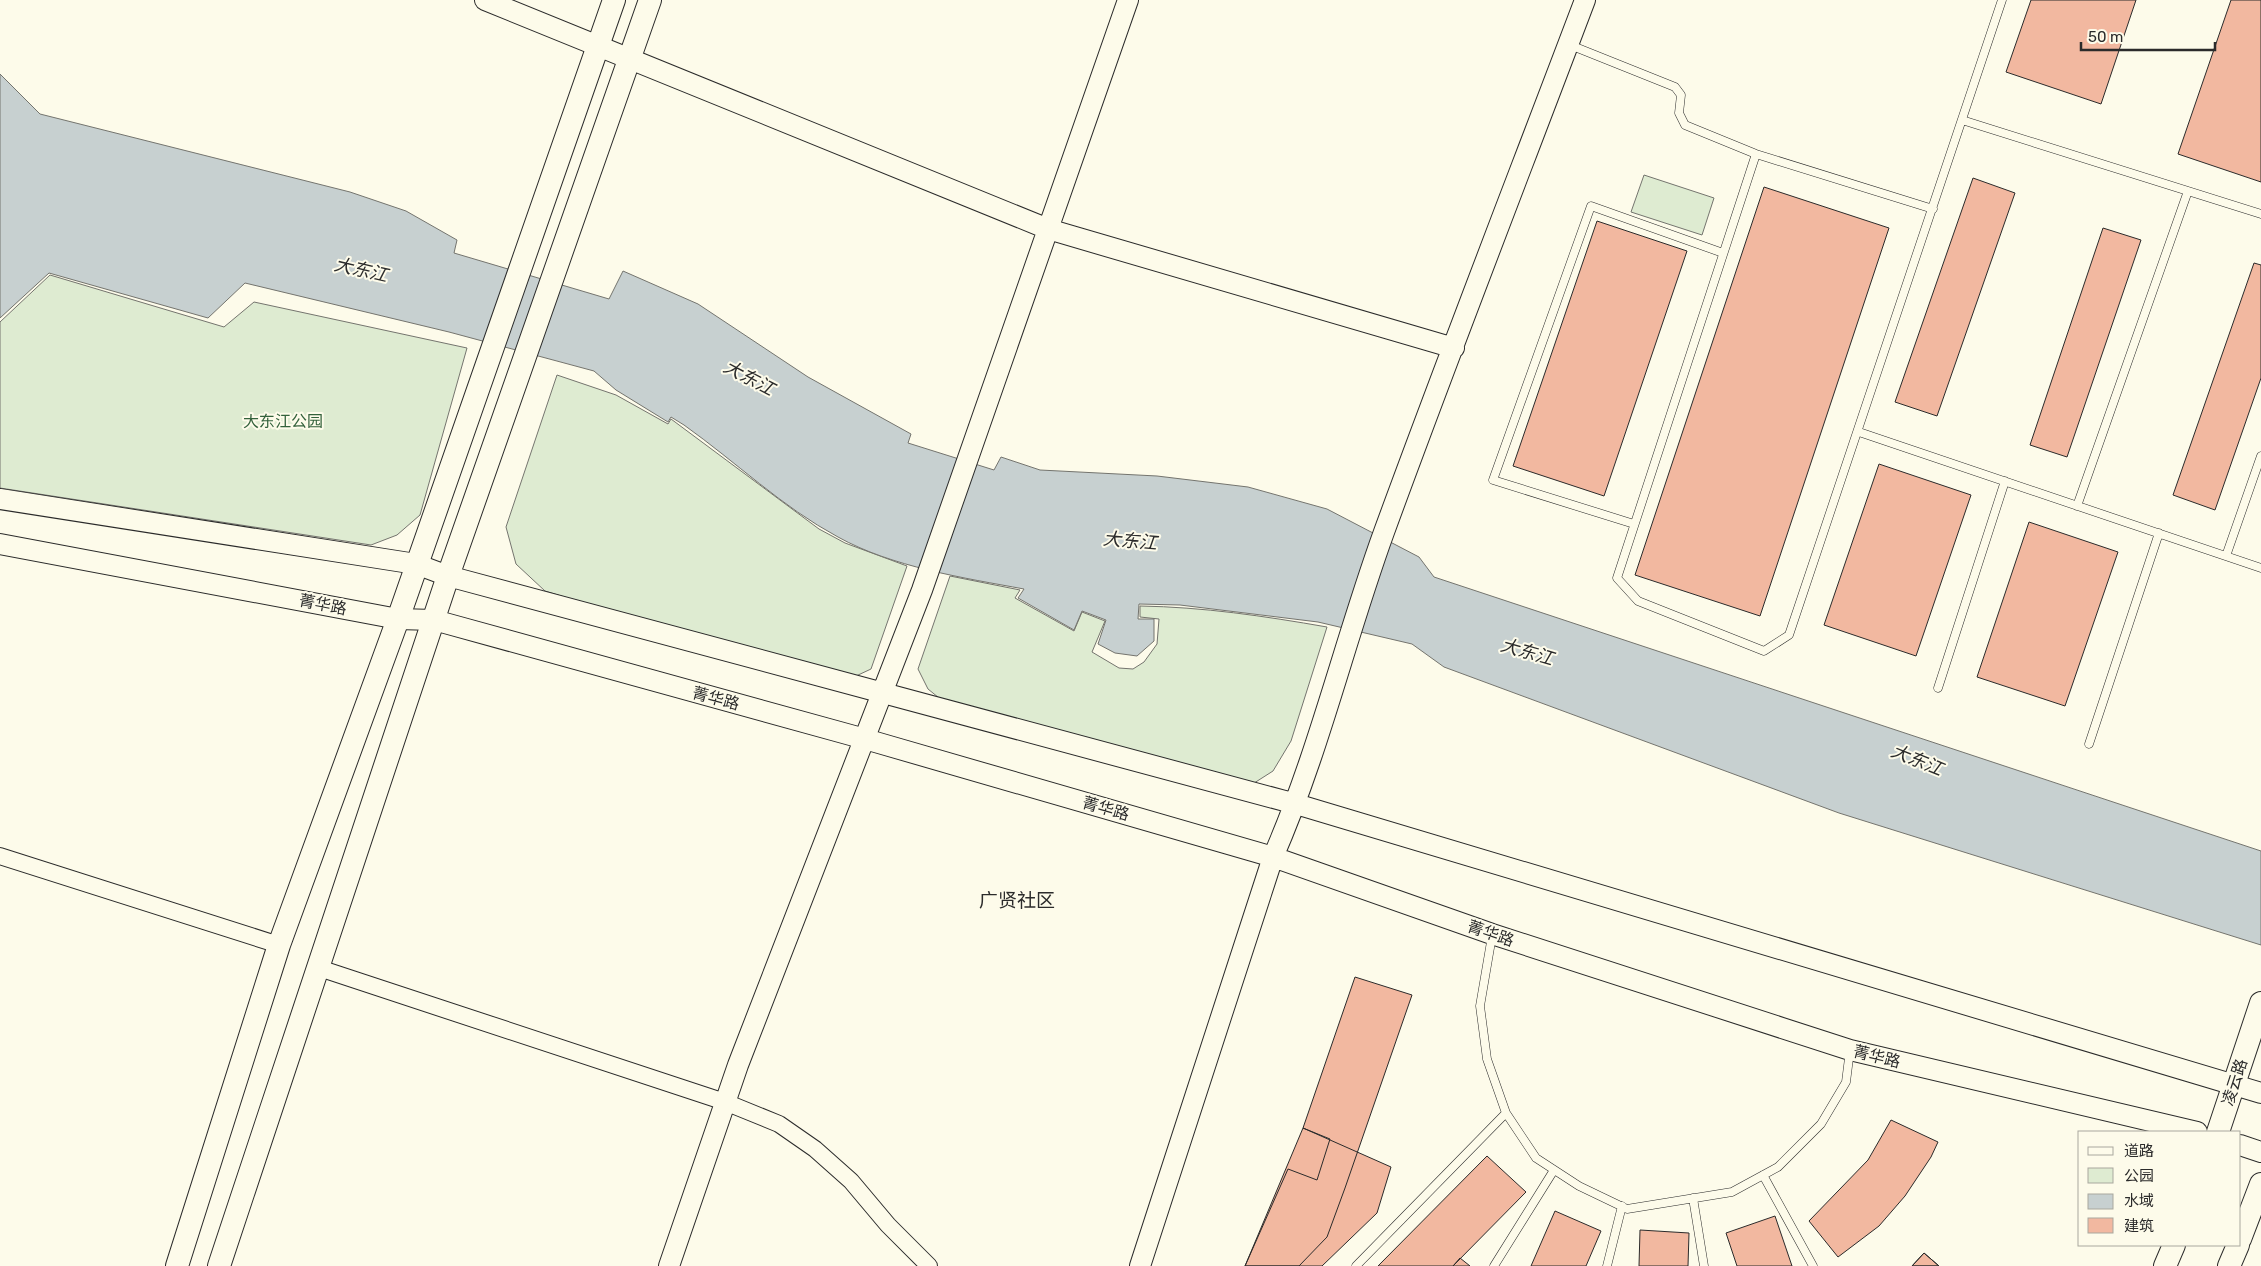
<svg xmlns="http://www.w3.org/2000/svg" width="2261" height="1266" font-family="Rubik,'Noto Sans SC',sans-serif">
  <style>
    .green { fill: #deebd1; stroke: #74746e }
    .water { fill: #c7d0d0; stroke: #74746e }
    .building { fill: #f2b8a0; stroke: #2b2b2b }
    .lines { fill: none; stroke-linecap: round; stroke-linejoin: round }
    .service-casing { stroke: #2b2b2b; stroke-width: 9 }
    .minor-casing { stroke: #2b2b2b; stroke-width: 18 }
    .tertiary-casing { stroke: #2b2b2b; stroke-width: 22 }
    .secondary-casing { stroke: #2b2b2b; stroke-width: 24 }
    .service { stroke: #fdfbea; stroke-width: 8 }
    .minor { stroke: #fdfbea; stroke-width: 16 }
    .tertiary { stroke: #fdfbea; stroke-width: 20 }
    .secondary { stroke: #fdfbea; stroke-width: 22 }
    .labels { text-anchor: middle; stroke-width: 4; stroke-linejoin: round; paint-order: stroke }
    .park-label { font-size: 16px; fill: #34623c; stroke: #fdfbea }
    .street-label { font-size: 16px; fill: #2b2b2b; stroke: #fdfbea }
    .water-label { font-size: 18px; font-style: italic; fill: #2b2b2b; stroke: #fdfbea }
    .quarter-label { font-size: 19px; fill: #2b2b2b; stroke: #fdfbea }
  </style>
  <rect width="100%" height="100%" fill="#fdfbea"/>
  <path class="green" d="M1644 175 1714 198 1702 235 1631 212Z
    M50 275 224 327 254 302 467 348 420 515 397 535 371 545 0 488V322Z
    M557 375 616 395 668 424 671 419 819 529 845 543 907 566 871 669 856 676 606 610 545 591 516 564 506 527Z
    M950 576 1020 590 1015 598 1074 631 1082 612 1105 621 1092 652 1119 668 1133 669 1144 662 1157 644 1159 619 1140 617V606C1203 607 1264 616 1327 627L1291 741 1273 771 1251 785 944 702 928 689 918 669Z"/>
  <path class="water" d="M0 74 40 114 350 192 406 211 457 240 454 253 609 299 623 271 698 304 808 377 911 434 908 443 994 470 1001 457 1040 470 1157 476 1248 487 1327 509 1419 557 1434 577 2261 851V945L1839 813 1444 667 1412 644 1318 622 1180 605 1139 604 1138 619H1154V641L1137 656 1115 653 1098 644 1106 620 1082 611 1074 630 1018 598 1024 589C964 578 892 567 838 537 782 507 736 462 684 425L671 417 668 422 616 390 594 371 449 332 245 283 208 318 49 273 0 318Z"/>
  <path class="building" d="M2031 0H2136L2101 104 2006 72Z
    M2231 0H2261V182L2178 154Z
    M1973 178 2015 193 1937 416 1895 402Z
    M1764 187 1889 228 1760 616 1635 575Z
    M1597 221 1687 251 1604 496 1513 466Z
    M2103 228 2141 240 2067 457 2030 445Z
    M2254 263 2261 265V378L2215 510 2173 495Z
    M1879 464 1971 495 1916 656 1824 625Z
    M2029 522 2118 552 2065 706 1977 677Z
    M1355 977 1412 995 1345 1188 1327 1237 1299 1266H1245L1288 1169 1317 1180 1330 1139 1303 1128Z
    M1891 1120 1938 1142 1931 1157 1905 1196 1879 1226 1838 1257 1809 1221 1868 1160Z
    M1303 1128 1391 1167 1377 1213 1322 1266H1245Z
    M1487 1156 1526 1192 1453 1266H1378Z
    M1555 1211 1601 1231 1586 1266H1531Z
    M1775 1216 1792 1266H1737L1726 1233Z
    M1640 1230 1689 1233 1688 1266H1639Z
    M1924 1253 1939 1266H1912Z
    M1924 1253 1939 1266H1912Z
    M1460 1258 1470 1266H1453Z"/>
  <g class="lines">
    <g class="service-casing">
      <path id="service" d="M1570 45 1675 87 1681 95 1679 113 1685 125 1756 154 1933 209
        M1962 120 2261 214
        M1756 154 1617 578 1638 601 1764 651 1789 635 2002 0
        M1859 432 2261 568
        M2077 506 2188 191
        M1634 524 1493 480 1591 206 1723 253
        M2226 556 2261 456
        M1938 688 2005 481
        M2089 744 2159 533
        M1492 936 1480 1006 1487 1059 1506 1113 1536 1158 1579 1186 1627 1209 1732 1192 1778 1167 1821 1124 1846 1082 1850 1050
        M1763 1175 1813 1266
        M1693 1198 1704 1266
        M1356 1266 1506 1113
        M1494 1266 1554 1170
        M1607 1266 1622 1206"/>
    </g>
    <g class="minor-casing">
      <path id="minor" d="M0 856 279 945
        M319 968 725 1102 779 1124 815 1149 851 1181 888 1225 929 1266"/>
    </g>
    <g class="tertiary-casing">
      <path id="tertiary" d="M485 0 1048 229 1454 348
        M0 499 416 564 448 576 1296 804 2261 1093
        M0 544 398 619 434 620 865 739 1273 857 1492 934 1850 1050 2197 1132
        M2240 1145 2261 1152
        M669 1266 738 1065 922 590 1128 0
        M1140 1266 1273 857C1319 752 1345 639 1384 532 1449 354 1518 177 1585 0"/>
    </g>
    <g class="secondary-casing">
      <path id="secondary" d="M2218 1132 2261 1003
        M2240 1239 2261 1184
        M177 1266 279 945 398 619 614 0
        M219 1266 448 576 650 0
        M2165 1266 2174 1245
        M2229 1266 2238 1245"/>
    </g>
    <use href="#service" class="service"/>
    <use href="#minor" class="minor"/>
    <use href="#tertiary" class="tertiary"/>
    <use href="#secondary" class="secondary"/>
  </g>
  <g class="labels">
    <g class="park-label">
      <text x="283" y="427">大东江公园</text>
    </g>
    <g class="street-label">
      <text transform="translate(323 604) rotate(11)" y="6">菁华路</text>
      <text transform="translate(716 698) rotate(15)" y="6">菁华路</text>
      <text transform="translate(1106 808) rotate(16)" y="6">菁华路</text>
      <text transform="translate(1491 933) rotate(19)" y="6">菁华路</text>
      <text transform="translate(1877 1056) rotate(14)" y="6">菁华路</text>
      <text transform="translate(2234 1082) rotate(-72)" y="6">凌云路</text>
    </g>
    <g class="water-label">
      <text transform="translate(361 270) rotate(13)" y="6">大东江</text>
      <text transform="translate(749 378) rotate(28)" y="6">大东江</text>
      <text transform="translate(1130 541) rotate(5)" y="6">大东江</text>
      <text transform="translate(1527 652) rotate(16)" y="6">大东江</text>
      <text transform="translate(1917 760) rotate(22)" y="6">大东江</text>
    </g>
    <g class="quarter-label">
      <text x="1017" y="907">广贤社区</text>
    </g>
  </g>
  <rect x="2078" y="1131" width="162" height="115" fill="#fdfbea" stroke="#a9a89e"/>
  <rect x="2088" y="1147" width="25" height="8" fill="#fdfbea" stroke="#a9a89e"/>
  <text x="2124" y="1156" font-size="15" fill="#2b2b2b">道路</text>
  <rect x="2088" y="1168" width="25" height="15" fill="#deebd1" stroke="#a9a89e"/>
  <text x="2124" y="1181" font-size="15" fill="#2b2b2b">公园</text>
  <rect x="2088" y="1194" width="25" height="15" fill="#c7d0d0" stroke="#a9a89e"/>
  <text x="2124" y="1206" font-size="15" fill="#2b2b2b">水域</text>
  <rect x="2088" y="1218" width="25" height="15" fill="#f2b8a0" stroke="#a9a89e"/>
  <text x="2124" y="1231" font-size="15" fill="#2b2b2b">建筑</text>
  <path d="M2081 42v8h134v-8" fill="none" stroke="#2b2b2b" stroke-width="2.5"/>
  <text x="2088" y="42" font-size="15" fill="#2b2b2b" stroke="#fdfbea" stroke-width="4" paint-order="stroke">50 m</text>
</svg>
